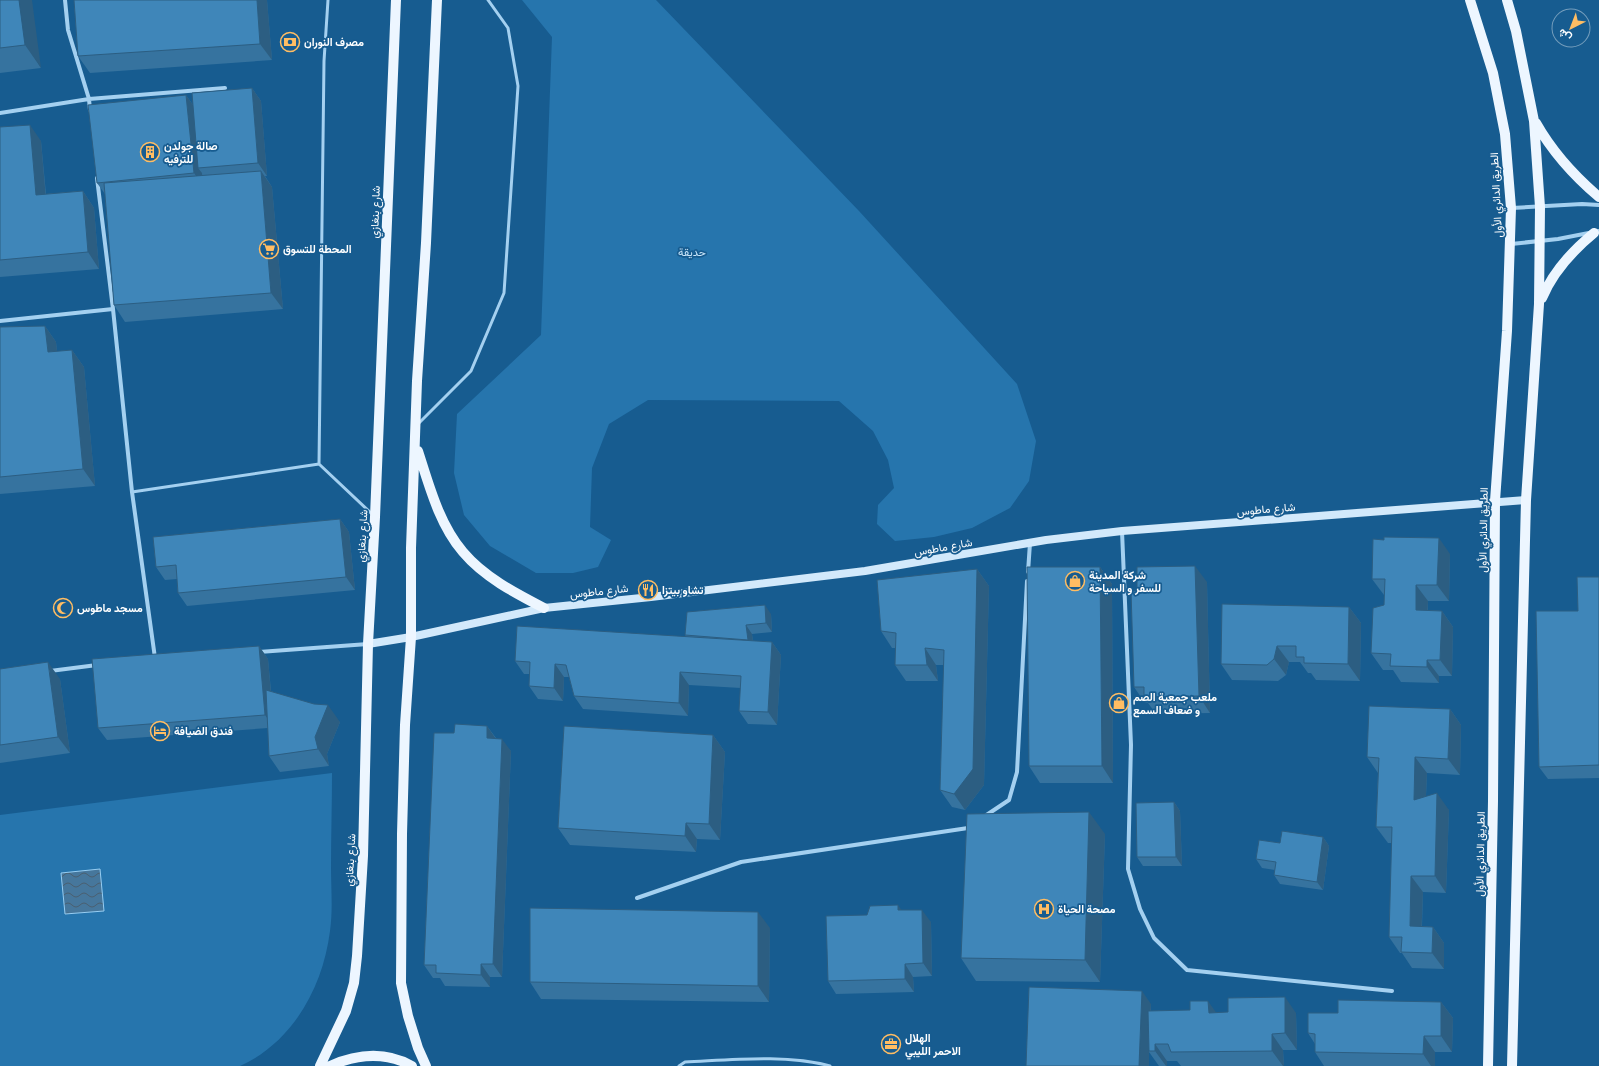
<svg xmlns="http://www.w3.org/2000/svg" width="1599" height="1066" font-family="'DM Sans',Vazirmatn,sans-serif">
  <style>
    .green { fill: #2675ad }
    .water { fill: url(#water-waves); stroke: #96cdf2 }
    .lines { fill: none; stroke-linecap: round; stroke-linejoin: round }
    .lane { stroke: #a4d0f0; stroke-width: 3 }
    .street { stroke: #a4d0f0; stroke-width: 4 }
    .secondary { stroke: #d2e9fb; stroke-width: 8 }
    .primary { stroke: #edf6ff; stroke-width: 10 }
    .wall { fill: #36739f }
    .shaded-wall { fill: #2c5e82 }
    .building { fill: #3f86b9; stroke: #2c5e82 }
    .labels { text-anchor: middle; stroke-width: 3.5; stroke-linejoin: round; paint-order: stroke }
    .poi-label { font-size: 11px; font-weight: bold; fill: #fff; stroke: #175c90; text-anchor: start }
    .street-label { font-size: 11px; fill: #fff; stroke: #175c90 }
    .park-label { font-size: 11px; fill: #cbe7fb; stroke: #175c90 }
  </style>
  <defs>
    <pattern id="water-waves" width="16" height="10" patternUnits="userSpaceOnUse"><rect width="16" height="10" fill="#46779c"/><path d="M0 5q4-4 8 0t8 0" fill="none" stroke="#495f70"/></pattern>
  </defs>
  <rect width="100%" height="100%" fill="#175c90"/>
  <path class="green" d="M522 0H656L859 211 1017 384 1036 441 1029 481 1010 508 972 528 934 537 895 541 877 524 878 505 894 488 888 460 873 431 839 401 648 400 609 424 592 468 590 527 611 540 598 567 573 573H536L490 546 464 515 454 473 457 414 541 335 552 37Z
    M332 773C332 804 331 836 331 867 331 888 333 910 330 931 323 987 293 1042 240 1066H0V815Z"/>
  <path class="water" d="M100 869 104 911 65 914 61 873Z"/>
  <g class="lines">
    <path class="lane" d="M328 0 324 61 319 464 373 515
      M418 424 471 371 504 293 518 86 508 28 488 0
      M132 492 319 464
      M679 1066 685 1062C730 1060 787 1054 830 1066"/>
    <path class="street" d="M65 0 68 30 89 99 90 110
      M0 113 89 99 225 88
      M97 178 113 309 132 492 155 658
      M1512 208 1582 204 1599 205
      M1511 244 1558 239 1599 231
      M0 321 113 309
      M1122 531 1131 745 1128 869 1140 909 1154 938 1187 970 1392 991
      M1028 572 1030 543
      M259 652 368 644
      M50 671 97 665
      M985 816 1009 800 1017 772 1027 581
      M637 898 741 862 968 828 971 826"/>
    <path class="secondary" d="M368 644 411 637 544 608 651 597 865 571 1046 540 1122 531 1526 500"/>
    <path class="primary" d="M1470 0 1493 73 1505 134 1511 208 1507 331 1495 501 1493 801 1488 1066
      M1507 0 1516 31 1534 121 1540 207 1539 304 1526 500 1512 1066
      M1536 123C1553 153 1573 175 1599 197
      M1542 298C1553 272 1572 251 1594 233
      M418 451C429 485 439 524 463 552 484 577 515 593 544 608
      M320 1066 346 1011 354 983 357 956 363 856 368 644 375 517 396 0
      M330 1066C357 1054 385 1051 412 1066
      M426 1066 418 1048 408 1016 401 983 402 834 405 725 411 637V548L417 381 426 243 437 0"/>
  </g>
  <path class="wall" d="M0 0 41 68 0 73Z
    M74 0H267L272 60 90 73 78 56Z
    M252 88 261 101 267 176H265L272 187 283 309 125 322 114 305 105 194 97 183 186 95 193 105Z
    M0 127 41 141 46 194 83 191 94 208 99 269 0 277Z
    M45 326 56 342 57 352 72 350 84 367 95 486 0 494V327Z
    M340 519 349 532 355 590 187 606 178 593 177 579 165 580 156 567Z
    M1450 554 1449 601H1428V610L1442 611 1453 627 1452 676H1439V683L1401 682 1393 670H1383L1371 653 1384 605V595L1372 579Z
    M1100 567 1112 584 1113 783H1040L1029 766Z
    M977 569 989 586 984 785 965 810 952 807 940 790 944 665H936L938 681H906L895 665V648H892L881 631Z
    M1599 577V778L1548 779 1539 767 1578 611Z
    M1207 582 1210 713 1156 714 1148 703H1145L1134 687 1137 591Z
    M1349 607 1361 623 1360 681 1316 680 1311 673H1308L1300 662H1289L1286 675 1278 681 1232 680 1221 664Z
    M771 614 772 632 752 634 753 641 772 642 781 655 777 725 748 724 739 711 741 688 689 685 688 716 583 709 574 696 569 677H564L563 701 538 699 529 686 530 674H524L515 661 686 637 685 635Z
    M259 646 268 659 271 691 340 722 327 754 329 766 280 772 269 756 268 728 107 740 98 728Z
    M0 669 60 679 70 753 0 763Z
    M1450 709 1461 725 1460 775 1427 773 1426 796 1449 810 1446 893 1423 892 1422 926 1433 927 1444 943V969L1412 968 1402 953H1400L1389 937 1392 843H1388L1376 827 1378 773 1367 757Z
    M487 726 496 738 511 751 502 977H490V987L445 986 440 978H433L424 965Z
    M713 735 725 752 720 840 697 839 696 852 570 845 558 828Z
    M1174 802 1180 811 1182 866H1143L1137 857Z
    M1105 834 1100 982 976 981 961 958Z
    M1323 837 1329 846 1323 890 1280 884 1274 875 1275 870 1262 868 1256 859 1280 843Z
    M901 910 931 922 932 976 913 977 914 992 836 994 828 981 867 915Z
    M770 928 769 1002 541 999 530 982Z
    M1441 1002 1453 1018 1452 1052H1435V1066H1324L1315 1052V1044L1308 1033 1338 1013Z
    M1151 1004V1011L1216 1013H1296L1297 1050H1283L1284 1066H1181L1177 1061H1167V1066H1159L1149 1052 1026 1066Z"/>
  <path class="shaded-wall" d="M19 0H32L41 68 25 45Z
    M257 0H267L272 60 260 44Z
    M252 88 261 101 267 176 258 163Z
    M186 95 195 108 198 168 202 173 203 186 194 173Z
    M30 125 41 141 47 211 36 195Z
    M261 171 272 187 283 309 271 293Z
    M83 191 94 208 99 269 88 252Z
    M45 326 56 342 59 369 48 352Z
    M72 350 84 367 95 486 83 469Z
    M340 519 349 532 355 590 346 577Z
    M1439 538 1450 554 1449 601 1437 585Z
    M1195 566 1207 582 1210 713 1199 696Z
    M1100 567 1112 584 1113 783 1102 766Z
    M977 569 989 586 984 785 965 810 954 794Z
    M1416 585 1428 601 1427 626 1416 610Z
    M765 605 771 614 772 632 766 623Z
    M1349 607 1361 623 1360 681 1348 664Z
    M1442 611 1453 627 1452 676 1440 660Z
    M746 625 752 634 754 649 748 640Z
    M772 642 781 655 777 725 768 712Z
    M259 646 268 659 274 728 265 715Z
    M1277 646 1289 662 1286 675 1274 659Z
    M925 648 936 665 938 681 927 665Z
    M1427 660 1439 676V683L1427 667Z
    M48 662 60 679 70 753 58 737Z
    M555 664 564 677 563 701 554 688Z
    M680 672 689 685 688 716 679 703Z
    M328 705 340 722 327 754 329 766 318 749 315 737Z
    M1450 709 1461 725 1460 775 1448 759Z
    M487 726 496 739 487 738Z
    M713 735 725 752 720 840 709 824Z
    M502 739 511 751 502 977 493 964Z
    M1415 757 1427 773 1425 816 1414 800Z
    M1437 793 1449 810 1446 893 1435 876Z
    M1174 802 1180 811 1182 866 1176 857Z
    M1089 812 1105 834 1100 982 1085 960Z
    M686 823 697 839 696 852 685 836Z
    M1323 837 1329 846 1323 890 1317 882Z
    M1411 876 1423 892 1421 942 1410 926Z
    M898 905 907 918 898 910Z
    M922 910 931 922 932 976 923 963Z
    M758 912 770 928 769 1002 758 986Z
    M1433 927 1444 943V969L1432 953Z
    M481 964 490 977V987L481 975Z
    M905 964 913 977 914 992 905 979Z
    M1142 991 1151 1004 1149 1051V1066H1139Z
    M1285 997 1296 1013 1297 1050 1285 1033Z
    M1208 1001 1220 1018 1209 1013Z
    M1441 1002 1453 1018 1452 1052 1441 1036Z
    M1272 1034 1283 1050 1284 1066H1283L1272 1051Z
    M1424 1036 1435 1052V1066H1431L1423 1054Z
    M1155 1044 1167 1061V1066H1166L1155 1051Z"/>
  <path class="building" d="M0 0H19L25 45 0 48Z
    M74 0H257L260 44 78 56Z
    M252 88 258 163 198 168 192 93Z
    M186 95 194 173 97 183 88 105Z
    M30 125 36 195 83 191 88 252 0 260V127Z
    M261 171 271 293 114 305 104 183Z
    M45 326 48 352 72 350 83 469 0 477V327Z
    M340 519 346 577 178 593 176 565 156 567 153 537Z
    M1384 537 1439 538 1437 585H1416V610L1442 611 1440 660H1427V667L1390 666 1391 654 1371 653 1373 608 1384 605 1385 579H1372L1373 539 1384 540Z
    M1195 566 1199 696 1144 697V687H1134L1131 591H1137V567Z
    M1027 567H1100L1102 766H1029Z
    M977 569 973 769 954 794 940 790 944 650 925 648 927 665H895L896 633 881 631 877 580Z
    M1577 577H1599V765L1539 767 1536 611H1578Z
    M1222 604 1349 607 1348 664 1304 663V657H1296V646H1277L1274 659 1267 665 1221 664Z
    M765 605 766 623 746 625 748 640 685 635 687 612Z
    M517 626 772 642 768 712 739 711 741 676 680 672 679 703 574 696 566 665 555 664 554 688 529 686 530 662 515 661Z
    M259 646 265 715 98 728 92 659Z
    M48 662 58 737 0 745V669Z
    M266 690 314 704 328 705 315 737 318 749 269 756Z
    M1369 706 1450 709 1448 759 1415 757 1414 800 1437 793 1435 876H1411L1410 926 1433 927 1432 953 1401 952 1402 937H1389L1392 827H1376L1379 758 1367 757Z
    M455 724 487 726V738L502 739 493 964H481V975L436 973V965H424L434 733H454Z
    M564 726 713 735 709 824 686 823 685 836 558 828Z
    M1174 802 1176 857H1137L1136 803Z
    M1089 812 1085 960 961 958 967 814Z
    M1282 831 1323 837 1317 882 1274 875 1276 862 1256 859 1259 840 1280 843Z
    M898 905V910H922L923 963 905 964V979L828 981 826 916 867 915 870 906Z
    M530 908 758 912V986L530 982Z
    M1029 987 1142 991 1139 1066H1026Z
    M1285 997V1033L1272 1034V1051L1171 1052 1168 1044H1155V1051H1149L1148 1011 1190 1010V1001H1208L1209 1013 1228 1012V998Z
    M1338 1000 1441 1002V1036H1424L1423 1054 1315 1052V1034L1308 1033V1013H1338Z"/>
  <defs>
    <g id="bank-ring" transform="scale(1)"><circle r="9.5" fill="#175c90" stroke="#ffbd63" stroke-width="1.5"/><path d="M-6-4H6V4H-6ZM0-2.3a2.3 2.3 0 1 0 0 4.6a2.3 2.3 0 1 0 0-4.6Z" fill="#ffbd63"/></g>
    <g id="building-ring" transform="scale(1)"><circle r="9.5" fill="#175c90" stroke="#ffbd63" stroke-width="1.5"/><path d="M-4-6H4V6H1V3H-1V6H-4ZM-2.5-4.3h1.7v1.8h-1.7ZM.8-4.3h1.7v1.8H.8ZM-2.5-1h1.7V.8h-1.7ZM.8-1h1.7V.8H.8Z" fill="#ffbd63"/></g>
    <g id="supermarket-ring" transform="scale(1)"><circle r="9.5" fill="#175c90" stroke="#ffbd63" stroke-width="1.5"/><path d="M-6-5.5h2.5l.6 2H6L4.5 2H-2.5L-4.4-4H-6ZM-1.5 3.2a1.3 1.3 0 1 0 .1 0ZM3 3.2a1.3 1.3 0 1 0 .1 0Z" fill="#ffbd63"/></g>
    <g id="shop-ring" transform="scale(1)"><circle r="9.5" fill="#175c90" stroke="#ffbd63" stroke-width="1.5"/><path d="M-5-2.5h2.3a2.7 3.5 0 0 1 5.4 0H5L5.5 6h-11ZM-1.5-2.5h3a1.5 2.3 0 0 0-3 0Z" fill="#ffbd63"/></g>
    <g id="restaurant-ring" transform="scale(1)"><circle r="9.5" fill="#175c90" stroke="#ffbd63" stroke-width="1.5"/><path d="M-5-6h1v4h1v-4h1v4h1v-4h1v5L-1.5 .5V6h-2V.5L-5-1ZM5-6V6H3V1.5H1.5Q1.5-4 5-6Z" fill="#ffbd63"/></g>
    <g id="mosque-ring" transform="scale(1)"><circle r="9.5" fill="#175c90" stroke="#ffbd63" stroke-width="1.5"/><path d="M3.5-4.9A6 6 0 1 0 3.5 4.9A5 5 0 1 1 3.5-4.9Z" fill="#ffbd63"/></g>
    <g id="hotel-ring" transform="scale(1)"><circle r="9.5" fill="#175c90" stroke="#ffbd63" stroke-width="1.5"/><path d="M-6-4.5h1.5V1H6V5H4.5V3h-9V5H-6ZM-4 0a1.8 1.8 0 1 1 3.6 0ZM.5 0V-2.5h3Q6-2.5 6 0Z" fill="#ffbd63"/></g>
    <g id="hospital-ring" transform="scale(1)"><circle r="9.5" fill="#175c90" stroke="#ffbd63" stroke-width="1.5"/><path d="M-5-5h3v3.5h4V-5h3V5h-3V1.5h-4V5h-3Z" fill="#ffbd63"/></g>
    <g id="office-ring" transform="scale(1)"><circle r="9.5" fill="#175c90" stroke="#ffbd63" stroke-width="1.5"/><path d="M-6-3h4V-5.5h4V-3h4V5H-6ZM-1-4.5V-3h2v-1.5ZM-6 0V1H6V0Z" fill="#ffbd63"/></g>
  </defs>
  <g fill-rule="evenodd">
    <use href="#bank-ring" x="290" y="42"/>
    <use href="#building-ring" x="150" y="152"/>
    <use href="#supermarket-ring" x="269" y="249"/>
    <use href="#shop-ring" x="1075" y="581"/>
    <use href="#restaurant-ring" x="648" y="590"/>
    <use href="#mosque-ring" x="63" y="608"/>
    <use href="#shop-ring" x="1119" y="703"/>
    <use href="#hotel-ring" x="160" y="731"/>
    <use href="#hospital-ring" x="1044" y="909"/>
    <use href="#office-ring" x="891" y="1044"/>
  </g>
  <g class="labels">
    <g class="poi-label">
      <text x="304" y="46">مصرف النوران</text>
      <text x="164" y="150">صالة جولدن<tspan x="164" dy="13">للترفيه</tspan></text>
      <text x="283" y="253">المحطة للتسوق</text>
      <text x="1089" y="579">شركة المدينة<tspan x="1089" dy="13">للسفر و السياحة</tspan></text>
      <text x="662" y="594">تشاو بيتزا</text>
      <text x="77" y="612">مسجد ماطوس</text>
      <text x="1133" y="701">ملعب جمعية الصم<tspan x="1133" dy="13">و ضعاف السمع</tspan></text>
      <text x="174" y="735">فندق الضيافة</text>
      <text x="1058" y="913">مصحة الحياة</text>
      <text x="905" y="1042">الهلال<tspan x="905" dy="13">الاحمر الليبي</tspan></text>
    </g>
    <g class="street-label">
      <text transform="translate(1496 195) rotate(-93)" y="4">الطريق الدائري الأول</text>
      <text transform="translate(375 212) rotate(-88)" y="4">شارع بنغازي</text>
      <text transform="translate(1266 509) rotate(-5)" y="4">شارع ماطوس</text>
      <text transform="translate(1483 530) rotate(-89)" y="4">الطريق الدائري الأول</text>
      <text transform="translate(362 536) rotate(-87)" y="4">شارع بنغازي</text>
      <text transform="translate(943 547) rotate(-10)" y="4">شارع ماطوس</text>
      <text transform="translate(599 591) rotate(-6)" y="4">شارع ماطوس</text>
      <text transform="translate(1480 854) rotate(-89)" y="4">الطريق الدائري الأول</text>
      <text transform="translate(350 860) rotate(-87)" y="4">شارع بنغازي</text>
    </g>
    <g class="park-label">
      <text x="692" y="256">حديقة</text>
    </g>
  </g>
  <g transform="translate(1571 28) rotate(222)"><circle r="19" fill="#175c90" stroke="#749dbc"/>
  <path d="M0-3L7 15L0 10L-7 15Z" fill="#ffbd63"/>
  <text y="-6" font-size="11" font-weight="bold" text-anchor="middle" fill="#ffffff">ش</text>
  </g>
</svg>
